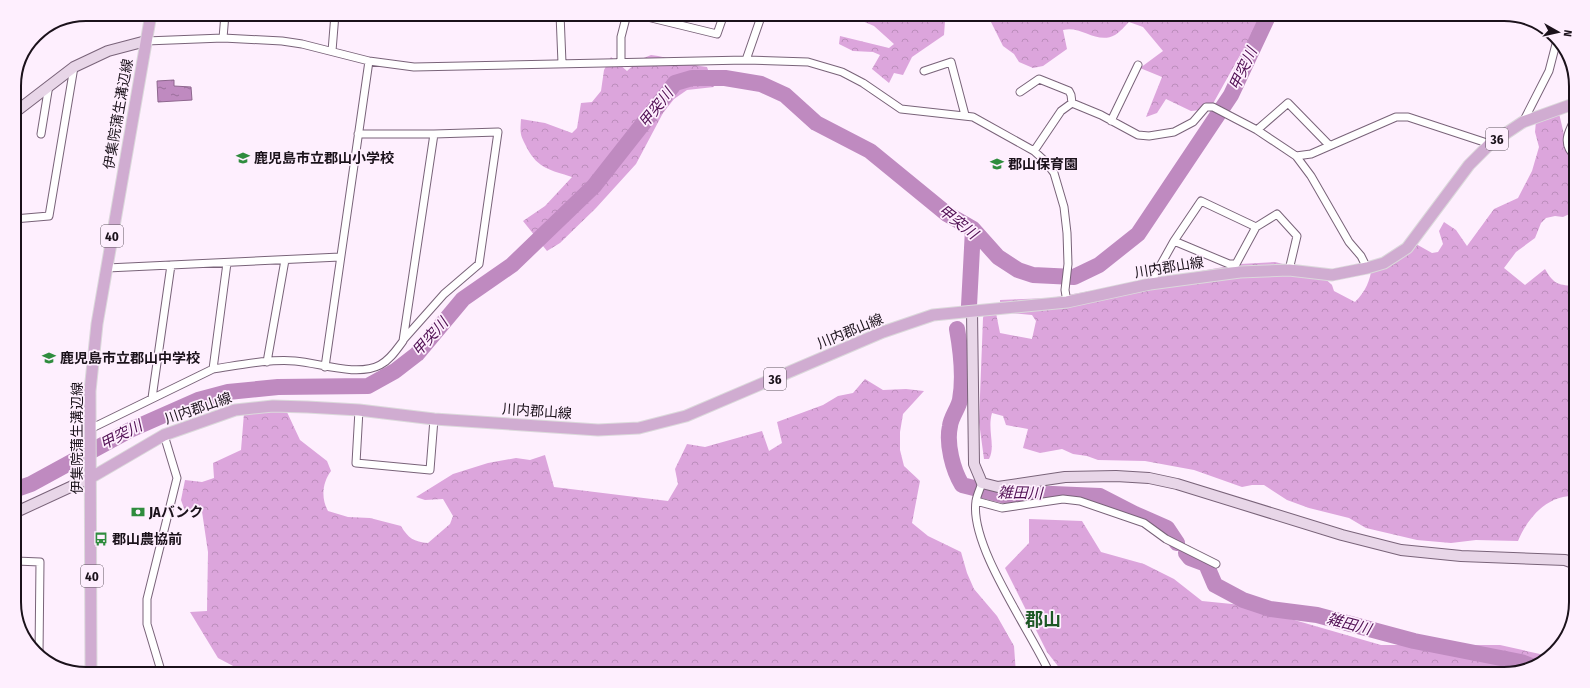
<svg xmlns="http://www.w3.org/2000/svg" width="1590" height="688" font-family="'Fira Sans Condensed','Noto Sans JP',sans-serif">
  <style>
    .forest { fill: url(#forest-crowns) }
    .water { fill: url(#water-ripples); stroke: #8e668e }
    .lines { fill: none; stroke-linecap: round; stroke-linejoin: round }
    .river { stroke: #bf8ac0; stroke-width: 16 }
    .street-casing { stroke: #796379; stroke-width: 9 }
    .secondary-casing { stroke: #796379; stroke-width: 12 }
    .primary-casing { stroke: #dbd9db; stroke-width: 13 }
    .street { stroke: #fff; stroke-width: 7 }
    .secondary { stroke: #e8d6e8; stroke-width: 10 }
    .primary { stroke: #d0acd1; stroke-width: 11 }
    .labels { text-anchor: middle; stroke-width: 3.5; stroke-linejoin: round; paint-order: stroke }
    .shield { fill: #feeffe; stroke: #5f545f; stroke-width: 1 }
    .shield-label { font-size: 13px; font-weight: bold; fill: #1b121b }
    .street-label { font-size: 14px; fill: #1b121b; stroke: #feeffe }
    .poi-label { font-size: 14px; font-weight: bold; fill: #1b121b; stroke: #feeffe; text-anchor: start }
    .water-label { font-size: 15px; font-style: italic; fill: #511054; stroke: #feeffe }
    .district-label { font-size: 18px; font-weight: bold; fill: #1d5725; stroke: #feeffe }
    .rim { fill: none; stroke: #1b121b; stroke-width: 2 }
  </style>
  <defs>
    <pattern id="forest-crowns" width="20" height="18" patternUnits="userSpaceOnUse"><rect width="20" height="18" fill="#dca5dc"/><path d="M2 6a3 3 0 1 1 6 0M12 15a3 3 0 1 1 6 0" fill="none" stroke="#bc8dbc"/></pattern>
    <pattern id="water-ripples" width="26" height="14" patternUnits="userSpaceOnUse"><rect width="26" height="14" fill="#bf8ac0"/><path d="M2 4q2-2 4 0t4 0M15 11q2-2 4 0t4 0" fill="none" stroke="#9a6f9b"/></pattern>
  </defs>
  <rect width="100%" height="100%" fill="#feeffe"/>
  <path class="forest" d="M846 14H949L945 21 944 35 912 57 903 75 894 73 889 83 872 69 880 55 873 52 853 51 839 44 840 36 889 48 894 44 874 26Z
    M987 14H1261L1253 32 1210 109 1191 111 1166 99 1157 113 1146 117 1162 77 1140 68 1163 51 1143 27 1129 22C1125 26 1120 32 1115 35 1097 45 1081 25 1063 30L1067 49 1043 66 1033 68 1019 62 1014 54 1003 46Z
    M651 55C670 57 688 65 707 67L714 87 687 90 674 99 663 113 636 164 596 208 560 243 547 251 523 221 545 206 572 177C551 170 538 169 527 148 520 134 520 135 521 119L545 123 572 133 577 128 581 103 592 102 601 91 604 70 611 57 627 71 639 60Z
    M1558 109 1566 143 1576 155V211L1563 217 1555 216 1546 218 1541 223 1535 238 1516 252 1504 268 1525 285 1545 269C1554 285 1559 285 1576 286V496C1548 494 1528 517 1518 541L1476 540 1451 543 1417 540 1366 528 1349 518 1309 508 1287 500 1264 485H1252L1242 487 1194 470 1145 461 1098 460 1087 456 1073 454 1062 449 1040 453 1023 448 1028 429 1006 425 1003 416 992 413C987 430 996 446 989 459H984L979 422 983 318 986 306 994 303 1000 333 1032 339 1036 321 1032 315 1000 312V300L1051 298 1240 264 1275 262 1319 273 1332 285 1334 291 1355 302C1366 291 1370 281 1372 266L1416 244 1432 253 1438 252 1443 244 1439 231 1444 222 1456 230 1467 246 1494 209 1518 198 1532 171 1539 147 1535 132 1536 121Z
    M865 379 883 390 906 389 924 391 903 414 900 432V450L904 466 920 481 912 523 928 536 961 552 967 573 974 589 997 616 1014 646 1016 674H242L235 667 218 658 190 612 207 611 208 552 201 505 186 514 181 500 185 480 202 482 214 478 213 463 241 450 244 413 286 410 300 440 327 461 331 471C322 483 321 499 328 511L348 517 370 518 401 526C408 538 414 542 428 543L450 524 453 516 443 499 425 500 416 497 453 474 488 463 516 458 530 460 545 455 554 487 668 501 678 484 675 469 687 444 705 447 762 431 769 451 782 443 777 422 823 405 838 396 853 393Z
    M1029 519 1082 521 1101 552 1144 564 1174 579 1202 601 1242 605 1381 645H1500L1549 656 1544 662 1505 674H1064L1047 652 1005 568 1029 543Z"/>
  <path class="water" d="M174 80V86L191 87 192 100 158 102 157 81Z"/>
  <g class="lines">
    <path class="river" d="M969 306 973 229
      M957 329C961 351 964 378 960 400 958 409 951 417 950 426 946 444 953 470 962 485L1002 495 1053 494 1100 496 1135 514 1167 528 1177 543
      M14 490 31 484 130 430 198 400 228 392 278 387 368 386 395 371 417 354 463 299 512 265 594 186 675 83 692 78H725L761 84 785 95 816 123 870 151 947 214 973 229 998 257 1018 270 1033 275 1074 277 1099 265 1138 234 1231 95 1269 14
      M1186 553 1190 558 1206 564 1215 585 1243 600 1270 609 1317 615 1414 641 1521 662 1531 666"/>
    <g class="street-casing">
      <path id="street" d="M560 14 562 63
        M635 14 717 34 724 14
        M223 38 225 14
        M146 41 223 38 282 41 302 44 369 61 414 67 746 60 808 62 842 72 863 83 901 109 973 117 1034 151 1046 162 1054 173 1064 207 1067 233 1068 264 1065 290 1067 302
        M332 51 335 14
        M746 60 762 14
        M621 62V37L627 14
        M924 71 951 62 965 115
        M1020 92 1039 79 1069 91 1071 95 1072 103
        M1576 117C1568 132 1561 144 1576 157
        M1111 121 1138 65
        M1523 122 1549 71 1557 40
        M1257 130 1288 103 1329 145
        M41 134 49 85
        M1034 151 1061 111 1072 103 1101 115 1138 135 1149 136 1174 132 1193 122 1206 107H1213L1257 130 1296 156 1311 176 1349 242 1361 256 1367 268
        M1296 156 1311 154 1396 117H1408L1490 144
        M14 219 49 216 74 67
        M1174 241 1229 264H1236L1256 227
        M107 268 340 257
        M1150 284 1174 241 1201 201 1256 227 1277 214 1297 236 1289 270
        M404 339 444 294 479 264 498 132 434 134
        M267 362 285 260
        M325 367 369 61
        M213 369C240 365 268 359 295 361 320 363 357 377 380 365 390 360 397 349 403 341L434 134H358
        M152 398 171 265
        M359 410 356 463 430 470 434 419
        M90 429 213 369 227 263
        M982 483C980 489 977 495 976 501 969 546 1031 631 1050 674
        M976 501 1002 508 1063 499 1080 501 1144 523 1166 539 1216 564
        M15 512 16 561 40 562 39 654
        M162 674 147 624V599L177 478 164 435"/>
    </g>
    <g class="secondary-casing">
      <path id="secondary" d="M14 113 74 67 108 51 146 41
        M972 311 974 464 982 483 998 487 1065 477 1116 476 1149 478 1177 484 1342 535 1401 550 1461 556 1565 560 1576 564
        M14 513 92 477"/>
    </g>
    <g class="primary-casing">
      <path id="primary" d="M92 477 164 435 235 410 273 406 307 407 359 410 434 419 598 430 639 428 686 416 883 332 933 315 1067 302 1150 284 1240 272 1289 270 1332 275 1367 268 1384 263 1407 248 1469 165 1490 144 1523 122 1576 103
        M91 674 90 391 97 324 151 14"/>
    </g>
    <use href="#street" class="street"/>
    <use href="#secondary" class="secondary"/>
    <use href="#primary" class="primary"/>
  </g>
  <defs>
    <g id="school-bare" transform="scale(1.08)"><path d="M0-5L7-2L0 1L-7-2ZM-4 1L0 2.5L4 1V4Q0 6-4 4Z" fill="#2f8c3e" stroke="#feeffe" stroke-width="2.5" paint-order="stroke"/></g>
    <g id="bank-bare" transform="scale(1.08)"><path d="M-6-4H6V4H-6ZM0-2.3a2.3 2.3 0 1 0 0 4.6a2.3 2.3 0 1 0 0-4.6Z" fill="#2f8c3e" stroke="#feeffe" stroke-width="2.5" paint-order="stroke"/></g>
    <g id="bus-bare" transform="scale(1.08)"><path d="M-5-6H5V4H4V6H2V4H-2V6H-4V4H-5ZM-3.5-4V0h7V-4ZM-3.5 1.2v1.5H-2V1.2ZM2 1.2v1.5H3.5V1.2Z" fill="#2f8c3e" stroke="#feeffe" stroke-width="2.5" paint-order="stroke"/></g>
  </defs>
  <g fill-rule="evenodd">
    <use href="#school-bare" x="243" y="158"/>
    <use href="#school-bare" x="997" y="164"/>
    <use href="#school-bare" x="49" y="358"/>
    <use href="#bank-bare" x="138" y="512"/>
    <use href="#bus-bare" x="101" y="539"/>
  </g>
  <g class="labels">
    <g class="shield">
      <rect x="1486" y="128" width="22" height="22" rx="3"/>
      <rect x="101" y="225" width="22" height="22" rx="3"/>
      <rect x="764" y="368" width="22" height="22" rx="3"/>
      <rect x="81" y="565" width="22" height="22" rx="3"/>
    </g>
    <g class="shield-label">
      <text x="1497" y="144">36</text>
      <text x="112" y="241">40</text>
      <text x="775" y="384">36</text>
      <text x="92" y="581">40</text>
    </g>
    <g class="street-label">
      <text transform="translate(118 114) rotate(-80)" y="5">伊集院蒲生溝辺線</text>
      <text transform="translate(1169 267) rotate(-9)" y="5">川内郡山線</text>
      <text transform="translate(850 331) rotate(-22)" y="5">川内郡山線</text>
      <text transform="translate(198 408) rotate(-19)" y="5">川内郡山線</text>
      <text transform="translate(537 411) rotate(4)" y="5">川内郡山線</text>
      <text transform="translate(77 438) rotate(-90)" y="5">伊集院蒲生溝辺線</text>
    </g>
    <g class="poi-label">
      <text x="254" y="163">鹿児島市立郡山小学校</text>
      <text x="1008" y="169">郡山保育園</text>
      <text x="60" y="363">鹿児島市立郡山中学校</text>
      <text x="149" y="517">JAバンク</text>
      <text x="112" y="544">郡山農協前</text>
    </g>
    <g class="water-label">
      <text transform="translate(1243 69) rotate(-65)" y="5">甲突川</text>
      <text transform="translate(656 108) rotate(-52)" y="5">甲突川</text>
      <text transform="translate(958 222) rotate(38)" y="5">甲突川</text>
      <text transform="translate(430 337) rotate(-48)" y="5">甲突川</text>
      <text transform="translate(121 435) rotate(-27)" y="5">甲突川</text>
      <text transform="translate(1020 493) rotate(1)" y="5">雑田川</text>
      <text transform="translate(1349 624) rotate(15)" y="5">雑田川</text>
    </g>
    <g class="district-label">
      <text x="1043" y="626">郡山</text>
    </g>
  </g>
  <path d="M0 0H1590V688H0ZM86 21H1504A65 65 0 0 1 1569 86V602A65 65 0 0 1 1504 667H86A65 65 0 0 1 21 602V86A65 65 0 0 1 86 21Z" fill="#feeffe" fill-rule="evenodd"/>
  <path class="rim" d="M86 21H1504A65 65 0 0 1 1569 86V602A65 65 0 0 1 1504 667H86A65 65 0 0 1 21 602V86A65 65 0 0 1 86 21Z"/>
  <g transform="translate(1558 32) rotate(98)" stroke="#feeffe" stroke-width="3" paint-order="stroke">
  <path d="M0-3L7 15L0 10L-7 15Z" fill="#1b121b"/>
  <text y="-6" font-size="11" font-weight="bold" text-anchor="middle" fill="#1b121b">N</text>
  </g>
</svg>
